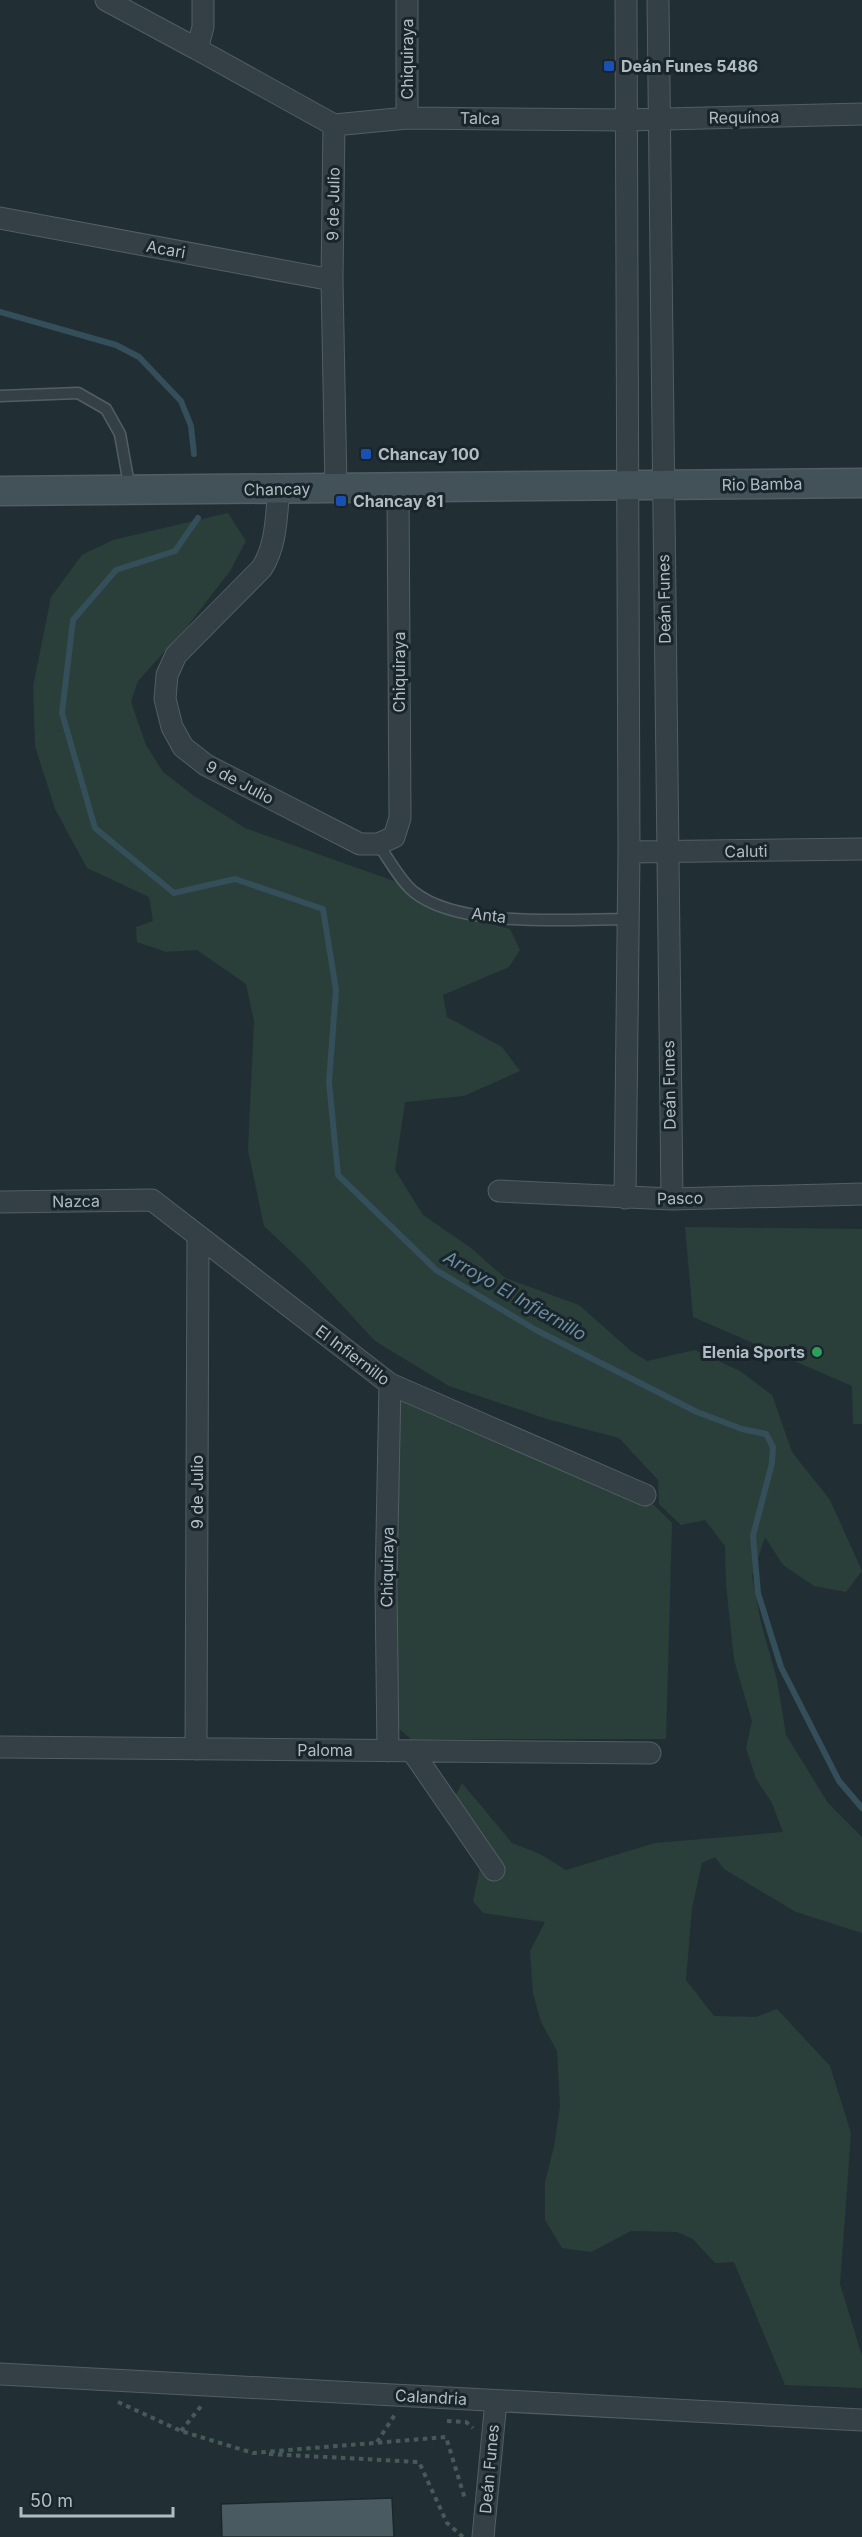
<svg xmlns="http://www.w3.org/2000/svg" width="862" height="2537" font-family="Inter,sans-serif">
  <style>
    .green { fill: #2a3f39 }
    .lines { fill: none; stroke-linecap: round; stroke-linejoin: round }
    .stream { stroke: #344e5a; stroke-width: 6 }
    .building { fill: #4a5a61; stroke: #1c272d; stroke-width: 1.5 }
    .lane-casing { stroke: #525e64; stroke-width: 13 }
    .street-casing { stroke: #525e64; stroke-width: 23 }
    .secondary-casing { stroke: #525e64; stroke-width: 31 }
    .path { stroke: #485a57; stroke-width: 4; stroke-dasharray: 4.5 4.5; stroke-linecap: butt }
    .lane { stroke: #354046; stroke-width: 10 }
    .street { stroke: #354046; stroke-width: 21 }
    .secondary { stroke: #435159; stroke-width: 28 }
    .transit-dot { fill: #1a4fb4; stroke: #1a252b; stroke-width: 2 }
    .leisure-dot { fill: #2e9e5b; stroke: #1a252b; stroke-width: 2 }
    .labels { text-anchor: middle; stroke-width: 6; stroke-linejoin: round; paint-order: stroke }
    .street-label { font-size: 16px; fill: #afbcc3; stroke: #1a252b }
    .poi-label { font-size: 16px; font-weight: bold; fill: #afbcc3; stroke: #1a252b; text-anchor: start }
    .water-label { font-size: 18px; font-style: italic; fill: #6a8fa0; stroke: #1a252b }
  </style>
  <rect width="100%" height="100%" fill="#212f35"/>
  <path class="green" d="M228 513 246 541 230 571 186 628 138 681 131 702 146 745 163 772 193 795 245 828 397 882 454 914 510 929 520 950 509 967 443 995 447 1017 502 1047 520 1071 464 1096 405 1102 395 1170 423 1215 471 1248 505 1278 579 1305 631 1351 647 1361 695 1350 740 1371 772 1395 792 1452 830 1500 862 1571 846 1592 814 1586 783 1565 765 1537 752 1576 761 1623 777 1680 786 1735 828 1803 862 1837V1933L796 1912 724 1869 715 1857 702 1863 692 1908 686 1980 714 2016 756 2017 777 2009 830 2066 851 2133 840 2284 862 2356V2388L785 2385 734 2262 715 2263 693 2239 677 2232 631 2231 591 2252 562 2248 545 2220V2182L554 2147 560 2106 557 2051 541 2022 533 1993 530 1951 545 1922 483 1913 473 1901 482 1859 454 1799 462 1783 512 1843 540 1854 566 1870 655 1843 783 1832 772 1803 756 1779 746 1748 752 1721 734 1660 726 1585 725 1546 705 1520 681 1525 659 1504 658 1480 619 1438 547 1419 449 1386 375 1341 305 1265 264 1226 248 1150 254 1021 246 984 197 950 166 952 137 942 136 927 153 921 149 897 87 868 55 809 35 746 33 687 51 597 82 555 113 540Z
    M685 1227 862 1229V1424H853L852 1386 693 1317Z
    M402 1399 651 1502 672 1523 666 1739H411L397 1727 399 1403Z"/>
  <g class="lines">
    <path class="stream" d="M0 312 116 345 139 357 181 401 191 426 194 454
      M198 518 175 551 116 570 73 620 62 713 95 828 174 893 235 879 323 909 336 990 329 1082 338 1175 436 1270 536 1330 697 1412 742 1429 766 1434 773 1447 772 1463 753 1536 758 1593 781 1667 839 1781 862 1808"/>
  </g>
  <path class="building" d="M392 2498 394 2537H222L221 2504Z"/>
  <g class="lines">
    <g class="lane-casing">
      <path id="lane" d="M0 396 78 393 106 409 120 434 130 490
        M378 844C388 858 401 882 414 892 460 929 571 919 628 919"/>
    </g>
    <g class="street-casing">
      <path id="street" d="M106 0 197 49
        M203 0V27L197 49 334 125 332 280 336 488
        M407 0V118
        M658 0 672 1199
        M334 125 407 118 627 120 862 114
        M0 218 332 280
        M279 489C276 516 277 544 262 568L176 655 167 675 165 699 172 727 183 747 206 765 360 844H378L394 837 400 818 398 488
        M629 852 862 849
        M499 1191 672 1199 862 1194
        M625 1198 629 852 626 0
        M0 1202 152 1200 390 1384 645 1495
        M0 1747 650 1753
        M196 1749 198 1236
        M388 1751 386 1586 390 1384
        M412 1751 494 1870
        M0 2374 862 2420
        M483 2537 496 2401"/>
    </g>
    <g class="secondary-casing">
      <path id="secondary" d="M0 491 862 483"/>
    </g>
    <path class="path" d="M118 2402 181 2431 253 2453 446 2437 465 2499
      M447 2421 466 2422 473 2428
      M181 2431 202 2405
      M377 2442 396 2413
      M269 2454 419 2462 447 2523 463 2537"/>
    <use href="#lane" class="lane"/>
    <use href="#street" class="street"/>
    <use href="#secondary" class="secondary"/>
  </g>
  <g class="transit-dot">
    <rect x="603" y="60" width="12" height="12" rx="3"/>
    <rect x="360" y="448" width="12" height="12" rx="3"/>
    <rect x="335" y="495" width="12" height="12" rx="3"/>
  </g>
  <circle class="leisure-dot" cx="817" cy="1352" r="6"/>
  <g class="labels">
    <g class="street-label">
      <text transform="translate(407 59) rotate(-90)" y="6">Chiquiraya</text>
      <text transform="translate(744 117) rotate(-1)" y="6">Requínoa</text>
      <text transform="translate(480 118) rotate(1)" y="6">Talca</text>
      <text transform="translate(333 204) rotate(-89)" y="6">9 de Julio</text>
      <text transform="translate(166 249) rotate(10)" y="6">Acari</text>
      <text transform="translate(762 484) rotate(-1)" y="6">Rio Bamba</text>
      <text transform="translate(277 489) rotate(-1)" y="6">Chancay</text>
      <text transform="translate(664 599) rotate(-91)" y="6">Deán Funes</text>
      <text transform="translate(399 672) rotate(-90)" y="6">Chiquiraya</text>
      <text transform="translate(240 782) rotate(28)" y="6">9 de Julio</text>
      <text transform="translate(746 851) rotate(-1)" y="6">Caluti</text>
      <text transform="translate(489 915) rotate(7)" y="6">Anta</text>
      <text transform="translate(669 1085) rotate(-91)" y="6">Deán Funes</text>
      <text transform="translate(680 1198) rotate(-1)" y="6">Pasco</text>
      <text transform="translate(76 1201) rotate(-1)" y="6">Nazca</text>
      <text transform="translate(353 1355) rotate(37)" y="6">El Infiernillo</text>
      <text transform="translate(197 1492) rotate(-90)" y="6">9 de Julio</text>
      <text transform="translate(387 1567) rotate(-89)" y="6">Chiquiraya</text>
      <text x="325" y="1756">Paloma</text>
      <text transform="translate(431 2397) rotate(3)" y="6">Calandria</text>
      <text transform="translate(489 2469) rotate(-85)" y="6">Deán Funes</text>
    </g>
    <g class="poi-label">
      <text x="621" y="72">Deán Funes 5486</text>
      <text x="378" y="460">Chancay 100</text>
      <text x="353" y="507">Chancay 81</text>
      <text x="805" y="1358" text-anchor="end">Elenia Sports</text>
    </g>
    <g class="water-label">
      <text transform="translate(515 1296) rotate(30)" y="6">Arroyo El Infiernillo</text>
    </g>
  </g>
  <path d="M21 2507v9h152v-9" fill="none" stroke="#afbcc3" stroke-width="3"/>
  <text x="30" y="2507" font-size="18" fill="#afbcc3" stroke="#1a252b" stroke-width="4.5" paint-order="stroke">50 m</text>
</svg>
